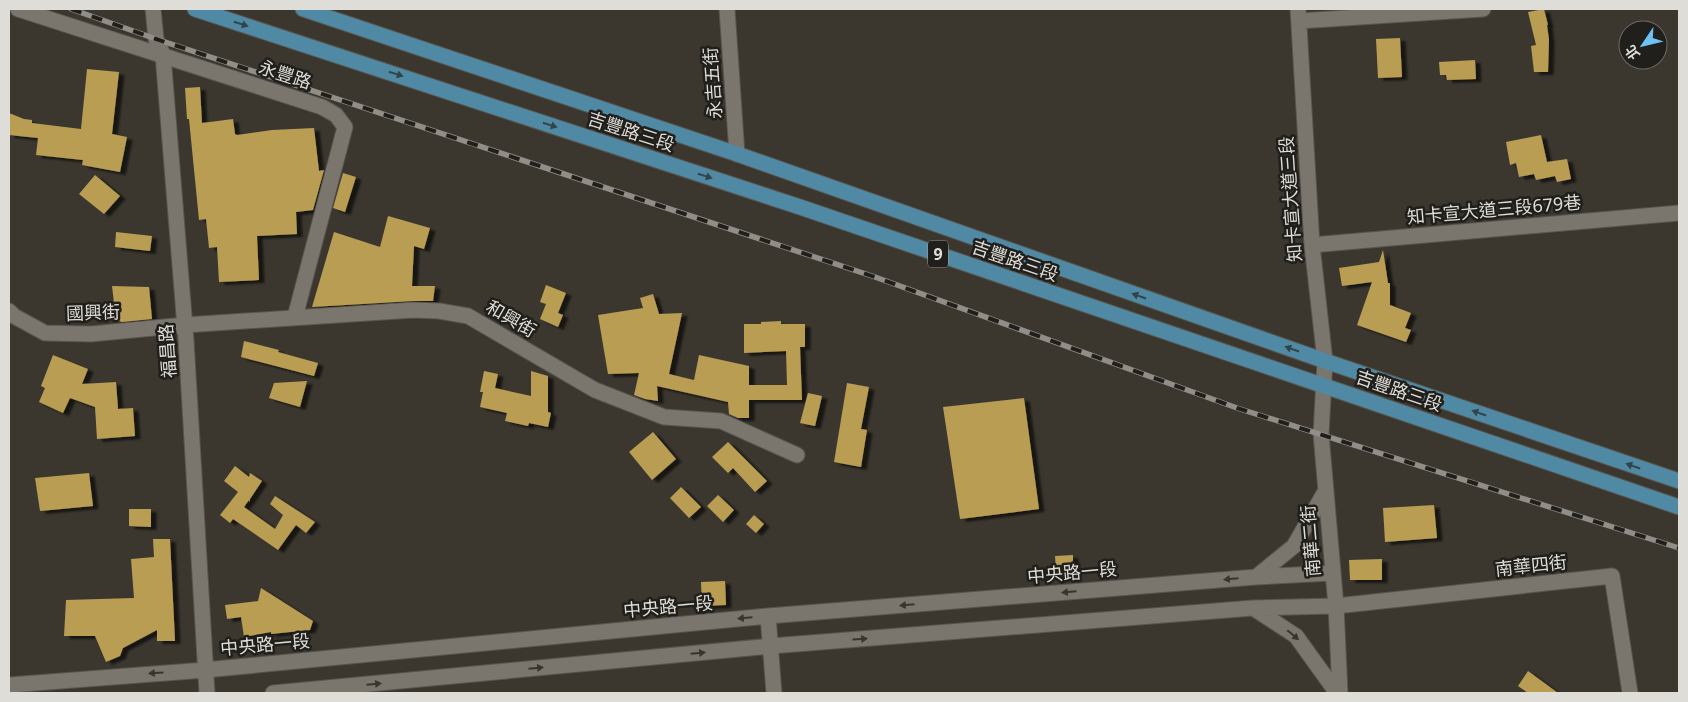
<svg xmlns="http://www.w3.org/2000/svg" width="1688" height="702" font-family="'Noto Sans','Noto Sans TC',sans-serif">
  <style>
    .building { fill: #b99d53; filter: url(#shadow) }
    .lines { fill: none; stroke-linecap: round; stroke-linejoin: round }
    .minor-casing { stroke: #57544d; stroke-width: 17 }
    .major-casing { stroke: #57544d; stroke-width: 17 }
    .minor { stroke: #7a766d; stroke-width: 15 }
    .major { stroke: #5089a3; stroke-width: 15 }
    .rail-casing { stroke: #918e87; stroke-width: 5.5 }
    .rail { stroke: #201f1b; stroke-width: 4; stroke-dasharray: 11; stroke-linecap: butt }
    .oneway { fill: #31444b }
    .oneway2 { fill: #363530 }
    .labels { text-anchor: middle; stroke-width: 5; stroke-linejoin: round; paint-order: stroke }
    .shield { fill: #201f1b; stroke: #a6a49f; stroke-width: 1 }
    .shield-label { font-size: 16px; font-weight: bold; fill: #dfddd7 }
    .street-label { font-size: 18px; fill: #dfddd7; stroke: #201f1b }
  </style>
  <defs>
    <filter id="shadow"><feDropShadow dx="5.5" dy="3" stdDeviation="1" flood-color="#0009"/></filter>
  </defs>
  <rect width="100%" height="100%" fill="#3b372f"/>
  <path class="building" d="M1544 9 1548 25H1547L1549 40 1548 72H1534L1531 46 1536 45 1528 12Z
    M1400 38 1402 77 1378 78 1376 39Z
    M1475 60 1476 79 1447 80 1446 75H1440L1439 62Z
    M87 69 119 72 112 134 127 137 120 172 82 165 83 160 36 155 38 138 9 135V113L24 119 32 120V123L81 129Z
    M200 87 202 123 233 119 235 134 237 135 272 130 314 128 319 171 324 170 313 210 296 212 297 234 257 236 259 280 219 282 217 247 209 248 206 219 199 220 189 119H187L185 88Z
    M1541 135 1547 162 1567 159 1571 179 1557 182 1555 176 1536 180 1534 174 1519 177 1516 163 1510 165 1506 142Z
    M343 173 356 177 345 212 333 208Z
    M95 175 120 196 104 214 79 194Z
    M388 216 430 228 424 249 414 246 412 286H435L433 301H413L312 307 334 232 380 247Z
    M116 232 152 236 150 251 115 247Z
    M1383 250 1388 283H1390V305L1411 313 1405 328 1411 330 1406 342 1357 325 1372 282 1342 286 1339 268 1379 262Z
    M546 285 566 293 558 313 563 315 558 327 540 319 546 304 540 302Z
    M112 286 149 287 152 319 122 322 116 320Z
    M653 294 659 314 682 313 669 374 694 380 699 355 749 366V385H787L786 351 744 353V324H761V322L781 321V324H805V347H800L802 400H749V418H738L729 414 728 402 657 386 658 401 645 399 634 395 639 373 608 374 598 315 643 308 640 298Z
    M244 341 279 350 278 352 318 363 314 376 241 357Z
    M53 355 88 369 82 384 116 382 118 409 133 408 135 436 97 439 95 407 70 398 63 413 39 402 45 388 41 386Z
    M484 371 498 374 495 388 531 396V371L548 376V412L551 413 548 427 529 423 528 426 505 421 507 413 480 407 483 392H480Z
    M307 381 300 407 269 398 274 383Z
    M847 383 869 387 861 429 867 430 861 467 834 462Z
    M808 393 822 396 815 426 800 423Z
    M1024 398 1039 509 960 519 943 407Z
    M653 432 676 459 652 480 629 452Z
    M728 442 767 481 755 492 733 468 728 473 712 457Z
    M235 466 249 477 250 473 262 481 250 499V502L249 500 244 507 275 529 283 515 270 504 275 496 315 522 306 533 296 525 278 550 233 519 230 523 220 515 238 492 224 481Z
    M89 473 93 506 40 511 35 478Z
    M681 487 701 507 689 518 670 498Z
    M718 495 734 510 723 522 707 506Z
    M1434 505 1437 538 1385 542 1383 508Z
    M129 509H151V527L129 526Z
    M754 515 764 524 756 533 746 524Z
    M153 539H170L175 641H157V630L123 648 120 656 106 662 95 636H64L66 600 134 598 131 559 154 557Z
    M1073 555V569L1056 570 1055 556Z
    M1382 559V580H1350L1349 560Z
    M725 581 726 605 702 606 701 582Z
    M261 588 313 621 310 630 271 634V632L244 637 241 617 227 619 225 605 258 601Z
    M1528 671 1558 693H1528L1518 686Z"/>
  <g class="lines">
    <g class="minor-casing">
      <path id="minor" d="M18 9 322 107 336 115 345 127 295 317
        M153 9 156 39 163 55 186 340 207 693
        M727 9 737 154
        M1298 9 1312 245 1325 361 1321 434 1336 606 1340 693
        M1299 21 1483 9
        M1312 245 1679 213
        M9 311 14 316 45 333 91 334 185 325 414 310 439 311 468 316 595 390 664 417 721 421 797 455
        M1256 577 1294 546 1326 490
        M1253 608 1296 636 1337 693
        M768 616 774 693
        M9 685 205 670 768 616 1256 577 1332 573
        M273 693 771 646 1253 608 1336 606 1612 576 1630 693"/>
    </g>
    <g class="major-casing">
      <path id="major" d="M195 9 800 207 1679 507
        M303 9 737 154 1325 361 1679 481"/>
    </g>
    <use href="#minor" class="minor"/>
    <use href="#major" class="major"/>
    <g class="rail-casing">
      <path id="rail" d="M71 9 156 39 875 277 1237 408 1679 548"/>
    </g>
    <use href="#rail" class="rail"/>
  </g>
  <defs><path id="oneway-solid" d="M-6-.8H1V-3.2L6.5 0L1 3.2V.8H-6Z" transform="scale(1.25)"/></defs>
  <g class="oneway">
    <use href="#oneway-solid" transform="translate(241 24) rotate(18)"/>
    <use href="#oneway-solid" transform="translate(396 74) rotate(18)"/>
    <use href="#oneway-solid" transform="translate(550 125) rotate(18)"/>
    <use href="#oneway-solid" transform="translate(705 176) rotate(18)"/>
    <use href="#oneway-solid" transform="translate(1139 296) rotate(-161)"/>
    <use href="#oneway-solid" transform="translate(1292 349) rotate(-161)"/>
    <use href="#oneway-solid" transform="translate(1479 413) rotate(-161)"/>
    <use href="#oneway-solid" transform="translate(1633 466) rotate(-161)"/>
  </g>
  <g class="oneway2">
    <use href="#oneway-solid" transform="translate(1231 579) rotate(175)"/>
    <use href="#oneway-solid" transform="translate(1069 592) rotate(175)"/>
    <use href="#oneway-solid" transform="translate(907 605) rotate(175)"/>
    <use href="#oneway-solid" transform="translate(745 618) rotate(175)"/>
    <use href="#oneway-solid" transform="translate(1293 635) rotate(40)"/>
    <use href="#oneway-solid" transform="translate(860 639) rotate(-4)"/>
    <use href="#oneway-solid" transform="translate(698 653) rotate(-5)"/>
    <use href="#oneway-solid" transform="translate(536 668) rotate(-5)"/>
    <use href="#oneway-solid" transform="translate(156 673) rotate(176)"/>
    <use href="#oneway-solid" transform="translate(374 684) rotate(-5)"/>
  </g>
  <g class="labels">
    <rect class="shield" x="928" y="240.5" width="20" height="27" rx="4"/>
    <g class="shield-label">
      <text x="938" y="260">9</text>
    </g>
    <g class="street-label">
      <text transform="translate(285 75) rotate(18)" y="6">永豐路</text>
      <text transform="translate(713 83) rotate(-94)" y="6">永吉五街</text>
      <text transform="translate(631 132) rotate(18)" y="6">吉豐路三段</text>
      <text transform="translate(1291 199) rotate(-94)" y="6">知卡宣大道三段</text>
      <text transform="translate(1494 210) rotate(-5)" y="6">知卡宣大道三段679巷</text>
      <text transform="translate(1015 261) rotate(19)" y="6">吉豐路三段</text>
      <text transform="translate(93 313) rotate(-2)" y="6">國興街</text>
      <text transform="translate(511 319) rotate(30)" y="6">和興街</text>
      <text transform="translate(168 351) rotate(-94)" y="6">福昌路</text>
      <text transform="translate(1399 391) rotate(19)" y="6">吉豐路三段</text>
      <text transform="translate(1311 541) rotate(-95)" y="6">南華二街</text>
      <text transform="translate(1531 566) rotate(-6)" y="6">南華四街</text>
      <text transform="translate(1072 573) rotate(-5)" y="6">中央路一段</text>
      <text transform="translate(668 607) rotate(-5)" y="6">中央路一段</text>
      <text transform="translate(265 645) rotate(-5)" y="6">中央路一段</text>
    </g>
  </g>
  <rect width="1688" height="702" fill="none" stroke="#dfddd7" stroke-width="20"/>
  <g transform="translate(1643 45) rotate(235)"><circle r="24" fill="#201f1b" stroke="#6c6b66"/>
  <path d="M0-4L9 19L0 12L-9 19Z" fill="#6ec2f3"/>
  <text y="-8" font-size="14" font-weight="bold" text-anchor="middle" fill="#dfddd7">北</text>
  </g>
</svg>
